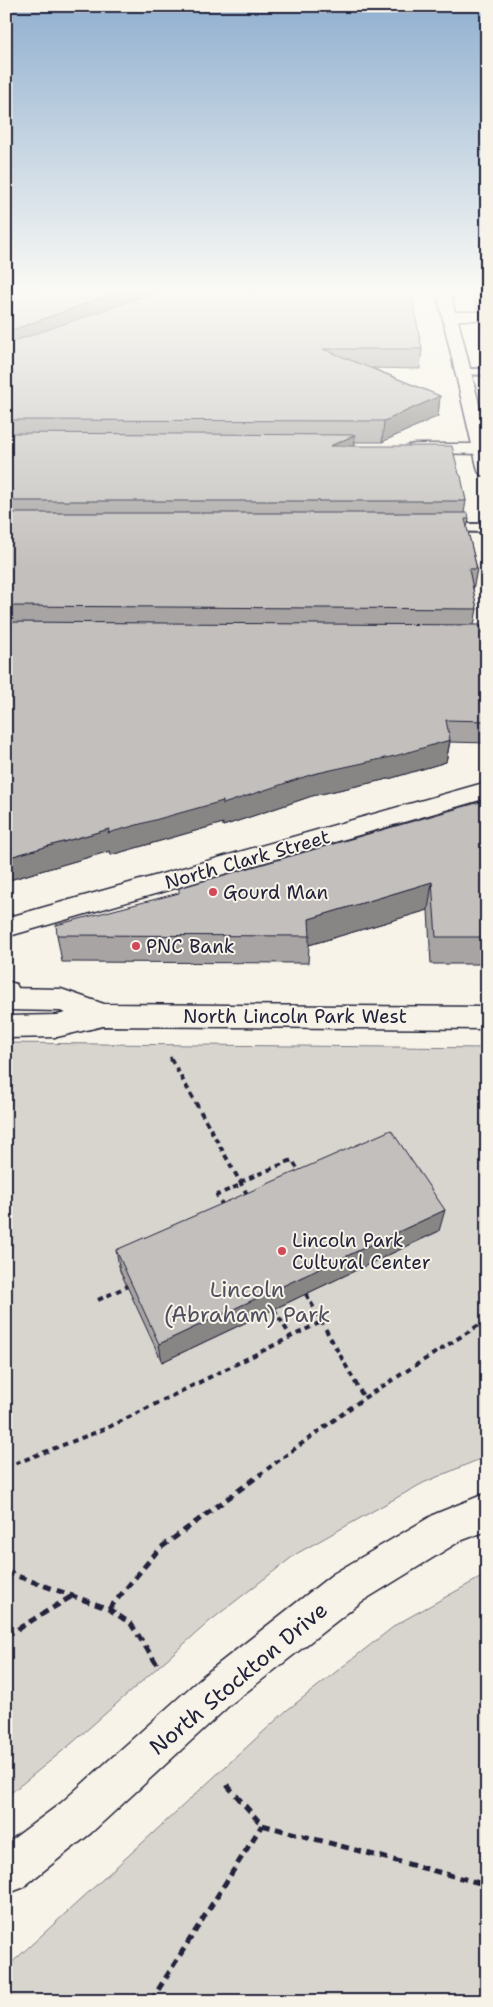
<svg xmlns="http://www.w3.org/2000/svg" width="493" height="2007" font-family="'Shantell Sans',sans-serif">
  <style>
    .green { fill: #d8d5cf; stroke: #7d7c85 }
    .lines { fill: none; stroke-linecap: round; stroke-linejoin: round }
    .service-casing { stroke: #22223b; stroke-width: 4 }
    .minor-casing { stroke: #22223b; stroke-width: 3 }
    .tertiary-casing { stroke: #22223b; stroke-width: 3 }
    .secondary-casing { stroke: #22223b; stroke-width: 3 }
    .path-far2 { stroke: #22223b; stroke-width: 3; stroke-dasharray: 4.5 4; stroke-linecap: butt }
    .path-far1 { stroke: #22223b; stroke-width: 4; stroke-dasharray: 5.5 4.5; stroke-linecap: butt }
    .path { stroke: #22223b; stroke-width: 5; stroke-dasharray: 8 5.5; stroke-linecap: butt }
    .service { fill: #f7f3e8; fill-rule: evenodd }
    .minor { fill: #f7f3e8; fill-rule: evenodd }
    .tertiary { fill: #f7f3e8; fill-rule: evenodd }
    .secondary { fill: #f7f3e8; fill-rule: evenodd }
    .wall { fill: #a7a4a3; stroke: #22223b }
    .shaded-wall { fill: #888684; stroke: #22223b }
    .building { fill: #c2bfbd; stroke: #22223b }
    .poi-dot { fill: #d1495b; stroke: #f7f3e8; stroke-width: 2 }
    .labels { text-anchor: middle; stroke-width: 4; stroke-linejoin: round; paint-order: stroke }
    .street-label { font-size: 19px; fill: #22223b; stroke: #f7f3e8 }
    .poi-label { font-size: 19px; fill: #22223b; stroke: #f7f3e8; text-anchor: start }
    .near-park-label { font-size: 22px; fill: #504f60; stroke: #f7f3e8 }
    .near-street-label { font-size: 22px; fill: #22223b; stroke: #f7f3e8 }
  </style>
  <rect width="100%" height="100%" fill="#f7f3e8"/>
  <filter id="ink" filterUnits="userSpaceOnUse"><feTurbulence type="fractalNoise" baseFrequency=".02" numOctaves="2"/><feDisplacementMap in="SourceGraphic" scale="10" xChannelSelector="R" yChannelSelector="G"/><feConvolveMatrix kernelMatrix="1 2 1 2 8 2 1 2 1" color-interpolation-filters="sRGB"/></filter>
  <g filter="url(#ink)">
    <path class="green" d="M6 1043 487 1048V1456L423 1483 296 1554 210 1621 71 1744 6 1797Z
      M487 1574V2001H6V1968L286 1711 397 1624Z"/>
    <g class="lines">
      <g class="service-casing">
        <path id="service" d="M463 369H487V375L459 374 457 372 459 370Z
          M441 524H487V532L436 531 434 528 436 525Z"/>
      </g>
      <g class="minor-casing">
        <path id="minor" d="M436 289H450L455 312H487V320H458L487 436V476L481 475 478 471Z
          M487 1493V1531L460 1541 361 1602 231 1704 91 1833 22 1888 6 1894V1844L61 1803 203 1676 333 1574 435 1514Z"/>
      </g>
      <g class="tertiary-casing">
        <path id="tertiary" d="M415 444H487V454L409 453 407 449 409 445Z
          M6 988 61 989 104 1004 487 1007V1029L103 1026 57 1037 6 1038V1016L57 1015 66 1013 60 1011 6 1010Z"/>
      </g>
      <g class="secondary-casing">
        <path id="secondary" d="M487 782V798L6 937V918Z
          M6 981 16 984 24 999 20 1007 10 1010 6 1008Z"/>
      </g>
      <path class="path-far2" d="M170 1057 172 1060"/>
      <path class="path-far1" d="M171 1059 248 1196
        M240 1182 292 1160 300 1173
        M223 1206 217 1195 242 1184
        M306 1294 364 1398
        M98 1300 128 1286
        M274 1309 291 1337
        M6 1467 107 1428 321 1322
        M259 1475 364 1398 487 1320"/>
      <path class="path" d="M6 1572 109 1609 131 1624 158 1666
        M109 1609 159 1549 261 1474
        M6 1636 74 1595
        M227 1785 262 1825 487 1885
        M151 2001 262 1825"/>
      <use href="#service" class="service"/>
      <use href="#minor" class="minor"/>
      <use href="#tertiary" class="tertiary"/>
      <use href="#secondary" class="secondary"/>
    </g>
    <path class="wall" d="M6 289 422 349 420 369 372 368 440 396 438 416 382 442H355L354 446 459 474 466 501 464 513 469 519 467 528 477 569 473 590 477 609 474 625 482 633H487V743L450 742 446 762 392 778 312 796 223 826V823L111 855 110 851 6 881Z
      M471 289H487V344L480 322 482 310H477Z
      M487 800V964H431L428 910 309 945 308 963 62 962 57 935 179 893Z
      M439 1231 162 1362 120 1271 116 1250Z"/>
    <path class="shaded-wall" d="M6 289H43L6 302Z
      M128 289H181L6 352V332Z
      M440 396 438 416 382 442 384 421Z
      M355 435 354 455 330 446Z
      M450 740 446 762 392 778 312 796 223 826V823L111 855 110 851 6 881V858L109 829 313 774Z
      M432 882 428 910 309 945V919Z
      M445 1210 439 1231 162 1362 159 1344Z"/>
    <path class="building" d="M16 289H128L6 332V292Z
      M165 289H410L422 349H323L440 396 384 421 6 420V344Z
      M478 289H487V294H479Z
      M483 305H487V319Z
      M6 433 355 435 330 446H452L459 474 461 476 466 501H6Z
      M6 513H468L469 519H465L477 569H469L477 609 6 606Z
      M6 622 480 625 482 633H487V721L446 720 450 740 395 756 313 774 223 804V801L108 833 109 829 6 858Z
      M487 800V937H436L432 882 309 919 310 936 57 935 56 925 179 893V888Z
      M391 1130 445 1210 159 1344 116 1250Z"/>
  </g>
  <linearGradient id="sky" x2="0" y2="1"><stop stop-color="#91b0d0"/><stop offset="0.51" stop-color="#fbfaf5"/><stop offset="1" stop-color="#fbfaf5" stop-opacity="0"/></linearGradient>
  <rect width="493" height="570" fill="url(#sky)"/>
  <g class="poi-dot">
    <circle cx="213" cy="892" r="5"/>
    <circle cx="136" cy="946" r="5"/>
    <circle cx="282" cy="1251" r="5"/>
  </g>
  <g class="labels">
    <g class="street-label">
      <text transform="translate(247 859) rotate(-16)" y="7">North Clark Street</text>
      <text x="295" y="1023">North Lincoln Park West</text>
    </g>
    <g class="poi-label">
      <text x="223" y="899">Gourd Man</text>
      <text x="146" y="953">PNC Bank</text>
      <text x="292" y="1247">Lincoln Park<tspan x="292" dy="22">Cultural Center</tspan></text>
    </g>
    <g class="near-park-label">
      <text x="247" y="1297">Lincoln<tspan x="247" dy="25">(Abraham) Park</tspan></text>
    </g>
    <g class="near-street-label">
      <text transform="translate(238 1678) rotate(-40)" y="8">North Stockton Drive</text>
    </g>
  </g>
  <rect width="493" height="2007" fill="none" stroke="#f7f3e8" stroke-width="25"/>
  <rect x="12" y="12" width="468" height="1982" fill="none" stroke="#22223b" stroke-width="2" filter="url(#ink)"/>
</svg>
